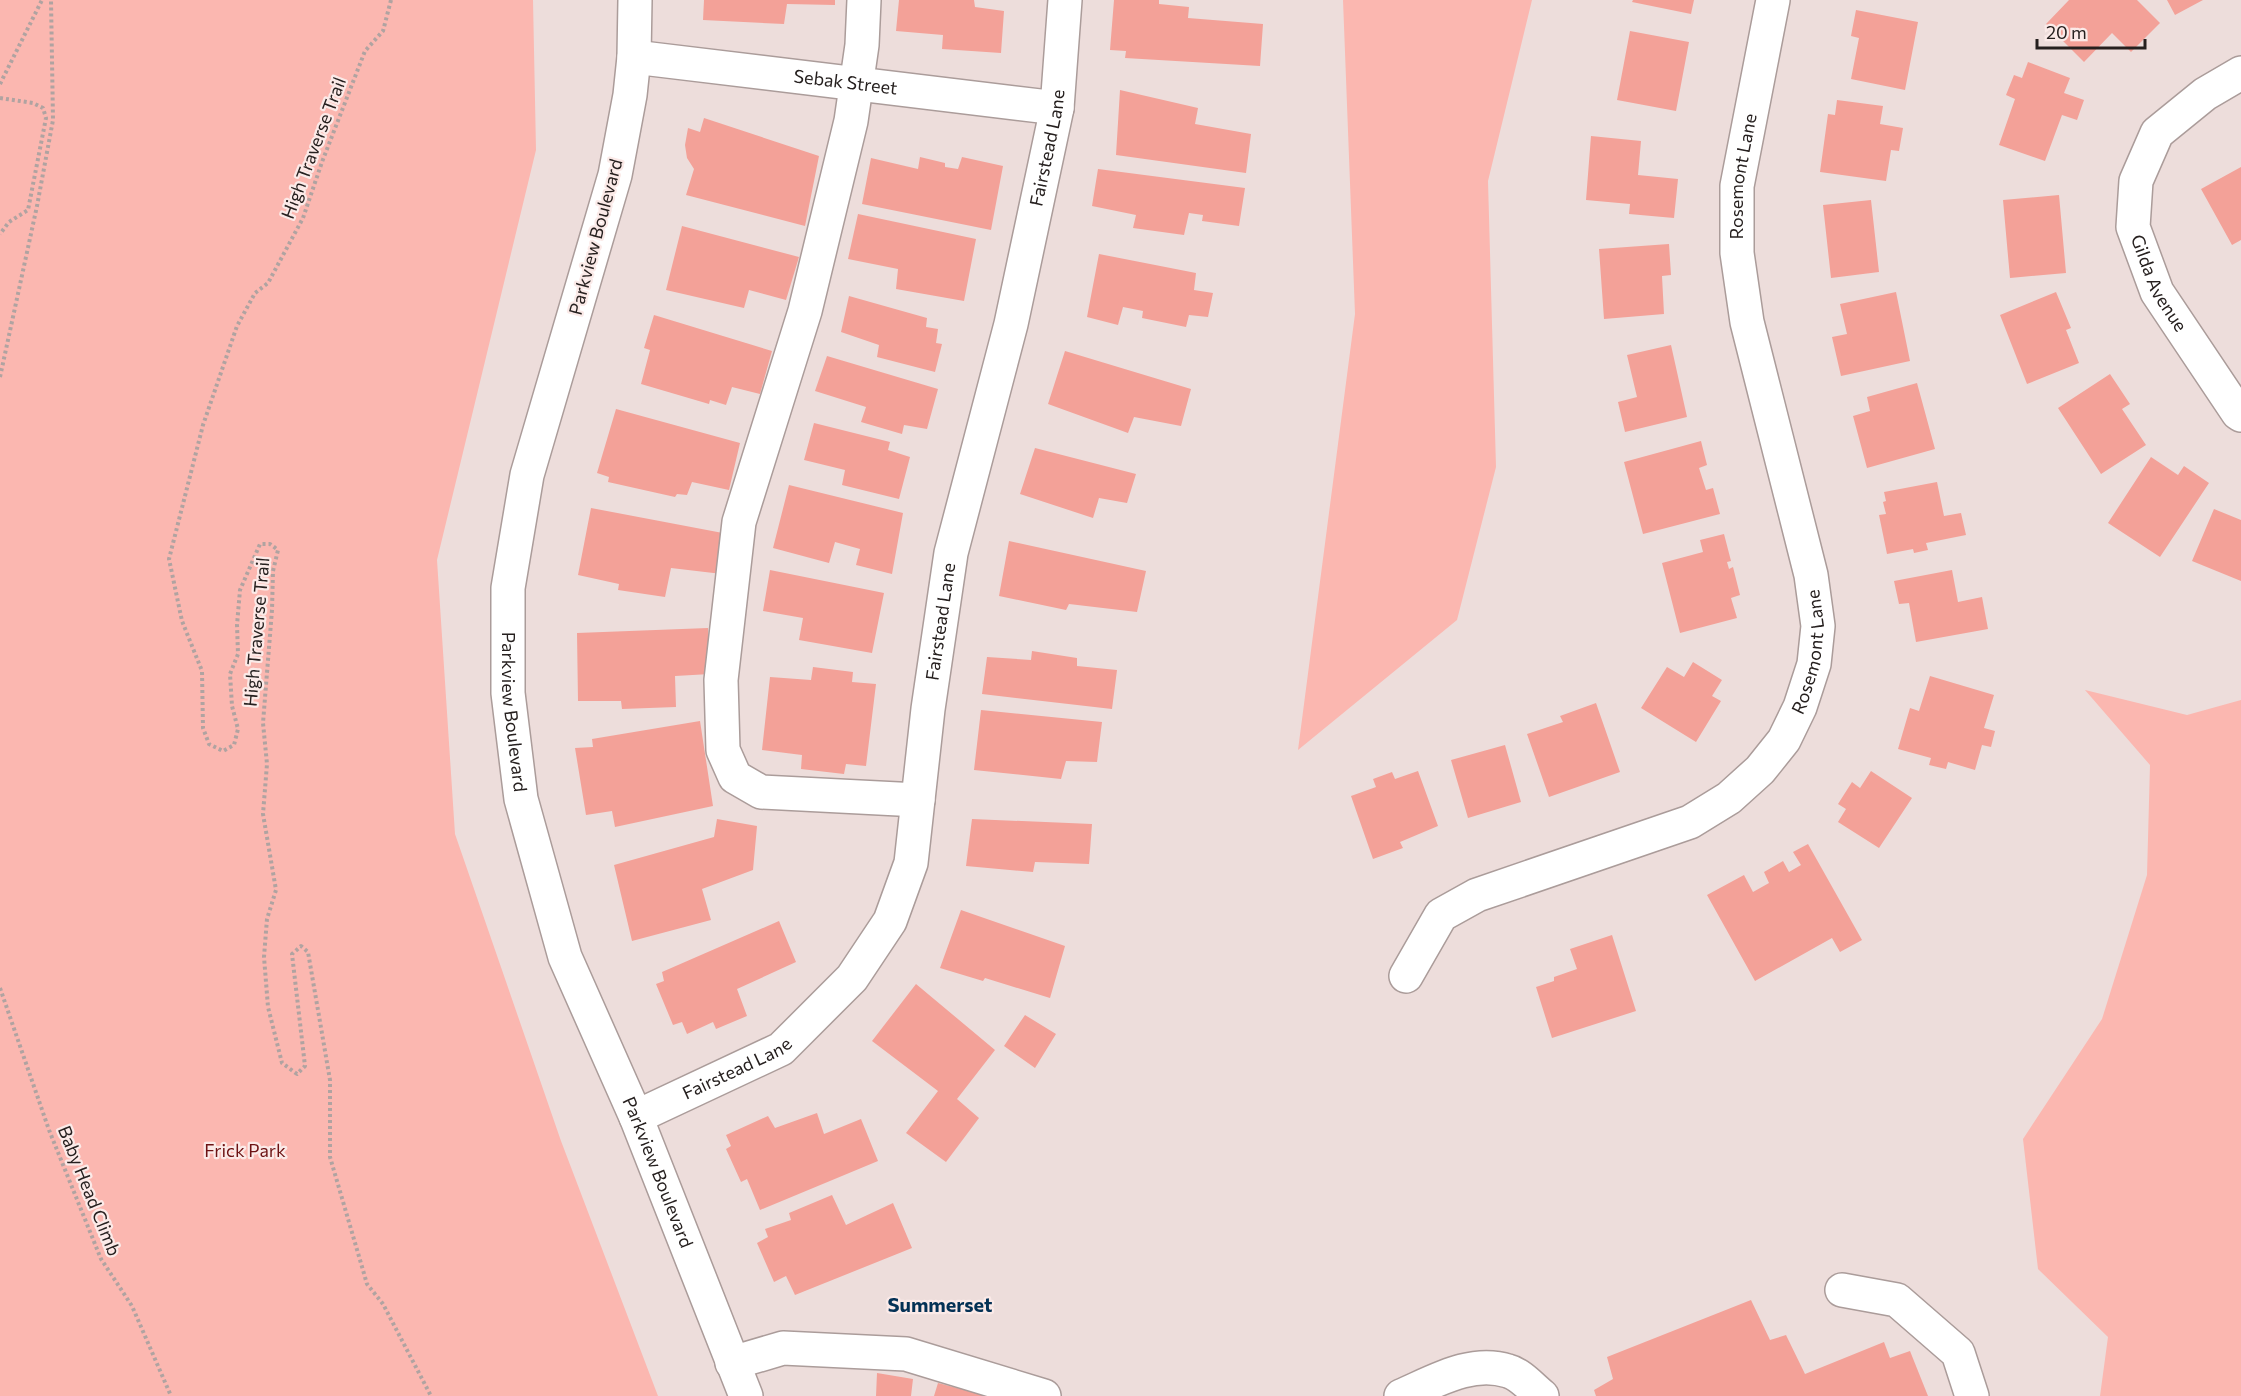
<svg xmlns="http://www.w3.org/2000/svg" width="2241" height="1396" font-family="Commissioner,sans-serif">
  <style>
    .green { fill: #fbb7b0 }
    .building { fill: #f3a198 }
    .lines { fill: none; stroke-linecap: round; stroke-linejoin: round }
    .minor-casing { stroke: #ab9c9a; stroke-width: 36 }
    .path { stroke: #b0a3a1; stroke-width: 4; stroke-dasharray: 3 3; stroke-linecap: butt }
    .minor { stroke: #fff; stroke-width: 33 }
    .labels { text-anchor: middle; stroke-width: 4.5; stroke-linejoin: round; paint-order: stroke }
    .street-label { font-size: 18px; fill: #26201f; stroke: #fbeae8 }
    .park-label { font-size: 18px; fill: #6d1314; stroke: #fbeae8 }
    .neighbourhood-label { font-size: 20px; font-weight: bold; fill: #043155; stroke: #fbeae8 }
  </style>
  <rect width="100%" height="100%" fill="#eddddb"/>
  <path class="green" d="M0 0H533L536 150 437 560 455 834 561 1141 658 1396H0Z
    M1343 0H1532L1488 181 1496 467 1457 620 1298 750 1355 314Z
    M2085 690 2187 715 2241 700V1396H2100L2108 1337 2038 1269 2023 1139 2102 1019 2147 875 2150 765Z"/>
  <path class="building" d="M704 0H835V5L787 4 784 24 703 20Z
    M899 0H974L975 7 1004 11 1001 53 942 49 943 35 896 31Z
    M1114 0H1159V4L1189 7 1188 18 1263 24 1260 66 1125 58 1126 51 1110 50Z
    M1633 0H1694L1691 14 1632 2Z
    M2069 0H2137L2160 23 2131 52 2112 33 2084 62 2046 24Z
    M2167 0H2203L2175 15Z
    M1856 10 1918 22 1905 90 1851 79 1859 38 1851 36Z
    M1630 31 1689 42 1676 111 1617 100Z
    M2028 62 2070 78 2064 93 2084 100 2077 120 2062 115 2045 161 1999 145 2015 99 2006 95 2014 75 2022 78Z
    M1120 90 1198 108 1195 124 1251 134 1246 173 1116 155Z
    M1837 100 1883 106 1880 124 1903 128 1899 151 1891 150 1886 181 1820 172 1828 114 1835 115Z
    M704 118 819 156 805 226 686 195 694 169 687 158 685 145 688 128 700 132Z
    M1591 136 1641 141 1638 175 1678 179 1674 218 1629 214 1630 204 1586 200Z
    M920 157 945 163V167L958 169 962 157 1003 166 991 230 862 204 871 158 918 169Z
    M2241 167V240L2232 245 2201 189Z
    M1098 169 1245 188 1239 226 1202 221 1203 215 1189 213 1184 235 1133 228 1136 215 1092 206Z
    M2059 195 2066 273 2010 278 2003 200Z
    M1871 200 1879 272 1831 278 1823 205Z
    M858 214 976 239 964 301 896 289 898 269 848 259Z
    M682 226 799 257 786 300 749 290 744 308 666 290Z
    M1669 244 1671 275 1662 276 1664 314 1604 319 1599 249Z
    M1099 254 1196 273 1194 290 1213 293 1208 317 1189 315 1186 327 1142 318 1143 311 1123 307 1118 325 1087 317Z
    M1896 292 1910 361 1841 376 1832 337 1847 334 1840 304Z
    M2056 292 2071 328 2066 330 2079 363 2027 384 2000 315Z
    M849 296 927 318 926 327 938 329 936 343 942 344 935 372 877 357 879 345 841 332Z
    M654 315 772 351 760 394 732 387 726 405 710 400 709 404 641 384 650 350 644 348Z
    M1671 345 1687 417 1625 432 1618 402 1637 397 1627 355Z
    M1065 351 1191 389 1181 426 1134 417 1128 433 1048 404Z
    M827 356 938 389 927 429 904 425 902 434 861 422 866 407 815 391Z
    M2110 374 2130 404 2122 409 2146 445 2101 474 2058 408Z
    M1917 383 1935 449 1867 468 1853 416 1870 411 1867 397Z
    M616 409 740 443 729 490 692 482 687 495 677 494 675 497 608 482 609 477 597 473Z
    M814 423 890 442 888 450 910 457 899 499 842 485 845 470 804 460Z
    M1701 441 1707 465 1699 468 1706 490 1713 488 1720 514 1643 534 1624 462Z
    M1035 448 1136 474 1127 503 1099 498 1093 518 1020 494Z
    M2151 457 2178 475 2184 466 2209 483 2160 557 2108 523Z
    M1937 482 1944 516 1961 513 1966 535 1926 543 1928 550 1914 553 1913 549 1887 554 1879 515 1886 514 1883 502 1886 501 1884 492Z
    M789 485 903 513 892 574 856 565 860 549 835 542 829 563 773 548Z
    M591 508 728 534 722 574 671 568 665 597 618 590 619 584 578 575Z
    M2214 509 2241 520V581L2192 561Z
    M1724 534 1731 561 1727 562 1729 569 1733 567 1740 595 1731 598 1737 618 1680 633 1662 563 1703 552 1700 540Z
    M1009 541 1146 571 1137 612 1069 604 1066 610 999 596Z
    M770 570 884 593 872 653 799 640 803 618 763 611Z
    M1952 570 1958 602 1982 597 1988 629 1916 642 1909 603 1899 604 1894 581Z
    M708 628 710 674 675 676 676 707 622 709 621 701H578L577 633Z
    M1032 651 1077 658V666L1117 670 1112 709 982 694 987 657 1031 660Z
    M1693 662 1722 680 1712 696 1721 701 1696 742 1641 708 1667 667 1684 677Z
    M813 667 853 672 852 682 876 684 866 766 846 764 844 774 801 769 802 755 762 750 770 677 811 680Z
    M1930 676 1994 695 1984 728 1995 731 1991 747 1982 745 1975 770 1948 762 1946 769 1929 765 1931 758 1898 749 1910 708 1919 711Z
    M1596 703 1620 772 1549 797 1527 734 1563 722 1560 716Z
    M981 710 1102 722 1097 762 1066 761 1061 779 974 770Z
    M700 721 713 806 615 827 612 811 586 815 575 748 593 747 592 739Z
    M1505 745 1521 802 1468 818 1451 760Z
    M1418 771 1438 826 1400 842 1403 848 1373 859 1351 796 1376 787 1373 779 1392 772 1395 779Z
    M1871 771 1912 798 1879 848 1838 822 1846 809 1838 804 1852 782 1860 788Z
    M717 819 757 826 753 870 702 889 711 920 632 941 614 865 714 837Z
    M972 819 1092 824 1089 864 1035 862 1033 872 966 866Z
    M1808 844 1862 940 1840 952 1832 938 1755 981 1707 895 1744 875 1753 892 1769 883 1764 872 1783 861 1789 872 1801 865 1793 852Z
    M961 910 1065 946 1050 998 985 978 983 981 940 968Z
    M779 921 796 962 737 989 747 1016 716 1029 713 1022 687 1034 682 1022 673 1025 656 984 664 981 662 972Z
    M1612 935 1636 1011 1552 1038 1536 987 1554 981V977L1577 969 1570 949Z
    M916 984 995 1050 957 1099 979 1118 946 1162 906 1133 938 1091 872 1041Z
    M1025 1015 1056 1034 1035 1068 1004 1046Z
    M817 1113 824 1134 861 1119 878 1161 760 1210 747 1179 741 1182 726 1149 731 1146 726 1135 768 1116 775 1128Z
    M832 1195 846 1225 893 1203 912 1248 795 1295 786 1276 774 1282 757 1243 768 1237 765 1229 791 1220 789 1213Z
    M1751 1300 1770 1340 1786 1335 1805 1374 1884 1342 1890 1358 1910 1351 1928 1396H1596L1594 1390 1613 1379 1607 1357Z
    M877 1373 913 1379 911 1396H876Z
    M938 1383 984 1395V1396H934Z"/>
  <g class="lines">
    <g class="minor-casing">
      <g id="minor">
        <path id="s1" d="M635 0 634 57 630 95 615 175 527 475 508 588V693L521 799 565 957 636 1117 746 1396"/>
        <path d="M864 0 862 45 851 121 805 311 739 522 721 680 723 750 735 777 761 792 918 800"/>
        <path id="s2" d="M634 57 1057 108"/>
        <path id="s3" d="M2241 73 2205 94 2157 133 2136 181 2133 227 2157 292 2238 413 2241 415"/>
        <path id="s4" d="M1406 976 1441 915 1477 895 1690 822 1729 798 1760 770 1784 740 1800 707 1814 664 1818 626 1811 575 1747 322 1737 253V186L1773 0"/>
        <path id="s5" d="M636 1117 781 1049 852 978 890 921 911 863 928 709 951 553 1011 324 1057 108 1065 0"/>
        <path d="M1842 1290 1897 1300 1958 1353 1972 1396"/>
        <path d="M732 1363 783 1348 906 1354 1044 1396"/>
        <path d="M1401 1396C1434 1382 1471 1359 1508 1371 1520 1374 1532 1388 1542 1396"/>
      </g>
    </g>
    <path class="path" d="M391 0 383 31 365 51 322 162 303 218 268 283 255 293 237 326 203 425 169 559 182 621 202 671 203 728 209 744 223 751 234 745 238 729 232 706 230 674 238 654 237 625 240 590 260 544H270L278 550 273 571 272 610 263 723 267 764 263 814 276 890 267 919 264 957 268 1007 282 1063 297 1074 305 1066 292 954 301 946 308 952 330 1080V1157L367 1284 383 1304 431 1396
      M0 84 42 0
      M0 98 33 103 43 108 46 118 28 210 9 222 0 234
      M0 377 37 206 53 120 51 0
      M0 988 49 1130 101 1259 132 1306 171 1396"/>
    <use href="#minor" class="minor"/>
  </g>
  <g class="labels">
    <g class="street-label">
      <text dy="6" stroke="none"><textPath href="#s2" startOffset="213">Sebak Street</textPath></text>
      <text dy="6" stroke="none"><textPath href="#s5" startOffset="1120">Fairstead Lane</textPath></text>
      <text transform="translate(314 148) rotate(-69)" y="6">High Traverse Trail</text>
      <text dy="6" stroke="none"><textPath href="#s4" startOffset="1042">Rosemont Lane</textPath></text>
      <text transform="translate(596 237) rotate(-75)" y="6">Parkview Boulevard</text>
      <text dy="6" stroke="none"><textPath href="#s3" startOffset="264">Gilda Avenue</textPath></text>
      <text dy="6" stroke="none"><textPath href="#s5" startOffset="634">Fairstead Lane</textPath></text>
      <text transform="translate(257 632) rotate(-85)" y="6">High Traverse Trail</text>
      <text dy="6" stroke="none"><textPath href="#s4" startOffset="556">Rosemont Lane</textPath></text>
      <text dy="6" stroke="none"><textPath href="#s1" startOffset="728">Parkview Boulevard</textPath></text>
      <text dy="6" stroke="none"><textPath href="#s5" startOffset="112">Fairstead Lane</textPath></text>
      <text dy="6" stroke="none"><textPath href="#s1" startOffset="1214">Parkview Boulevard</textPath></text>
      <text transform="translate(89 1191) rotate(68)" y="6">Baby Head Climb</text>
    </g>
    <g class="park-label">
      <text x="245" y="1157">Frick Park</text>
    </g>
    <g class="neighbourhood-label">
      <text x="940" y="1312">Summerset</text>
    </g>
  </g>
  <path d="M2037 39v9h108v-9" fill="none" stroke="#26201f" stroke-width="3"/>
  <text x="2046" y="39" font-size="18" fill="#26201f" stroke="#fbeae8" stroke-width="4.5" paint-order="stroke">20 m</text>
</svg>
